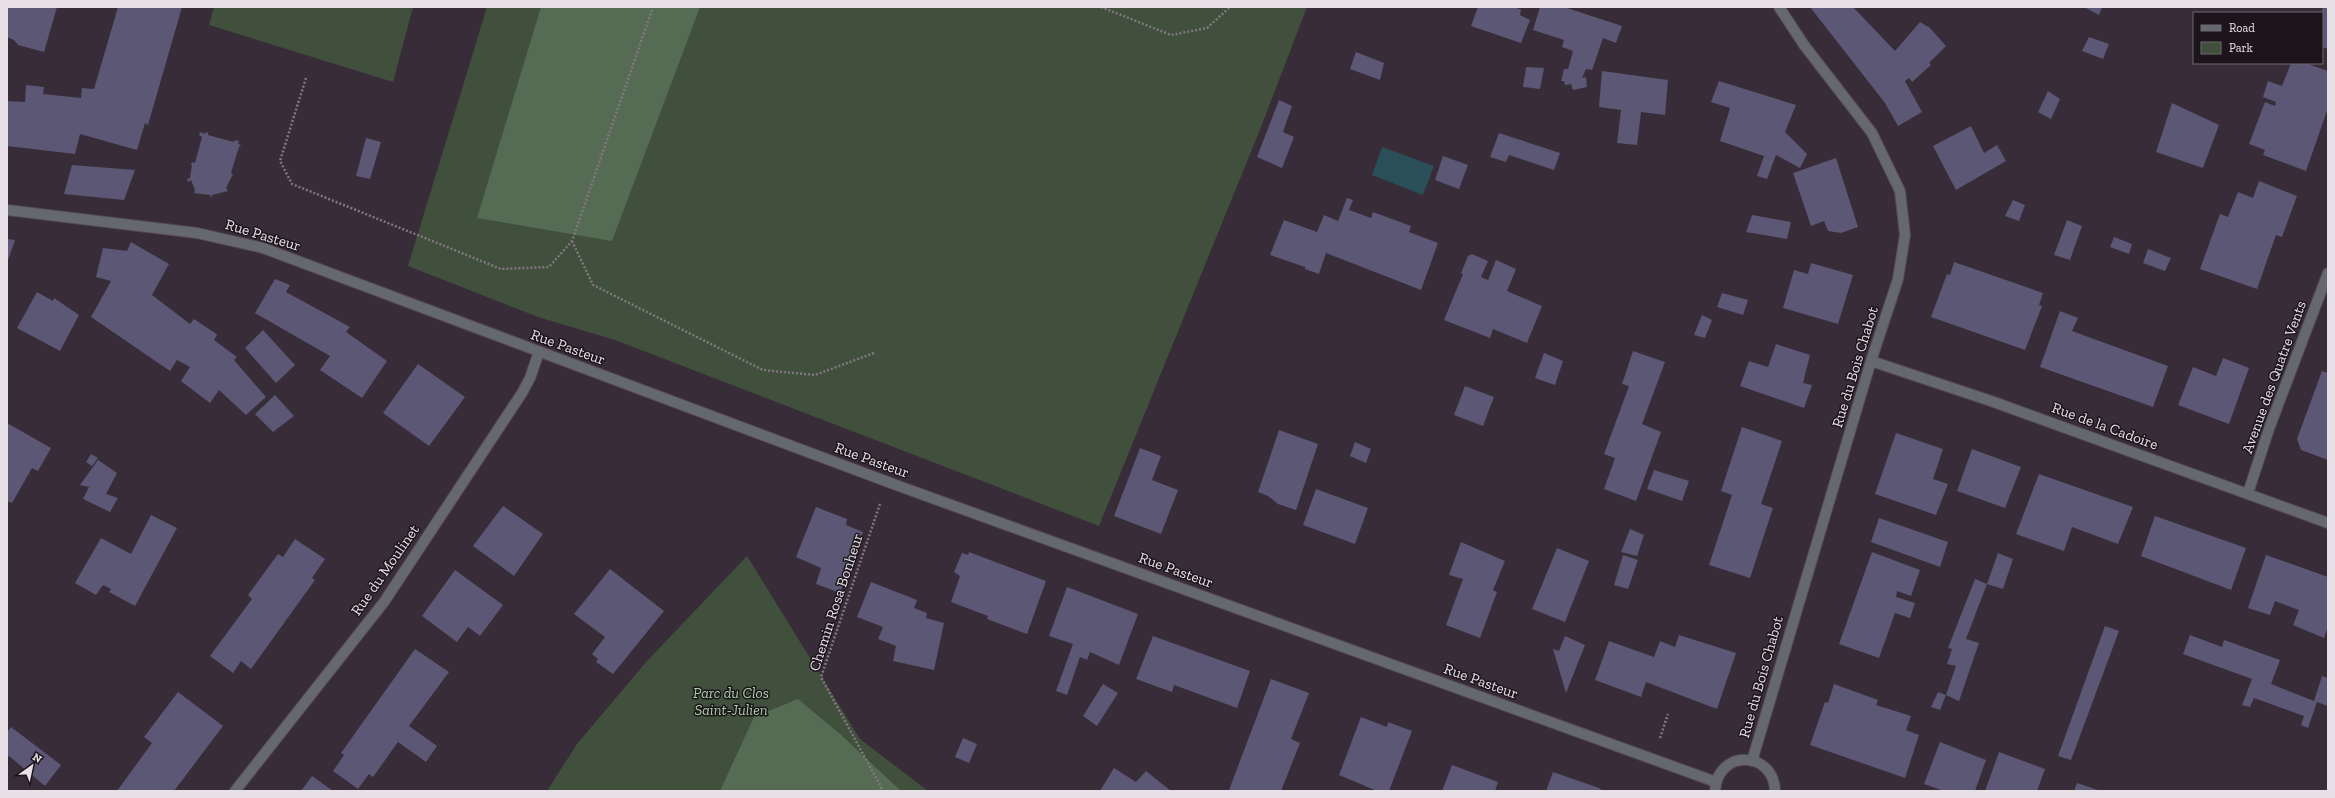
<svg xmlns="http://www.w3.org/2000/svg" width="2335" height="798" font-family="'Zilla Slab',serif">
  <style>
    .green { fill: #40503d }
    .forest { fill: #566b53 }
    .water { fill: #2a4f58 }
    .building { fill: #5b5774 }
    .lines { fill: none; stroke-linecap: round; stroke-linejoin: round }
    .minor-casing { stroke: #544954; stroke-width: 12 }
    .tertiary-casing { stroke: #544954; stroke-width: 12 }
    .path { stroke: #827781; stroke-width: 2.5; stroke-dasharray: 2 2; stroke-linecap: butt }
    .minor { stroke: #666870; stroke-width: 10 }
    .tertiary { stroke: #666870; stroke-width: 10 }
    .labels { text-anchor: middle; stroke-width: 3; stroke-linejoin: round; paint-order: stroke }
    .street-label { font-size: 15px; fill: #e8e0e7; stroke: #1c161c }
    .park-label { font-size: 15px; font-style: italic; fill: #a9d1a4; stroke: #1c161c }
  </style>
  <rect width="100%" height="100%" fill="#382c38"/>
  <path class="green" d="M214 7H413L393 82 209 25Z
    M487 7H1307L1261 127 1099 526 615 340 538 317 408 266Z
    M747 556 860 739 928 791H547L577 744 647 661Z"/>
  <path class="forest" d="M541 7H700L612 241 477 218Z
    M798 699 840 734 901 791H720L754 717Z"/>
  <path class="water" d="M1382 147 1434 166 1423 195 1372 175Z"/>
  <path class="building" d="M7 7H57L44 52 18 45 14 40 7 37Z
    M118 7H182L148 125 145 123 137 150 80 134 75 154 7 146V101L25 102 26 85 44 87 43 94 81 98 82 88 94 89Z
    M1478 7H1515L1521 10 1520 15 1530 20 1521 43 1471 26Z
    M1540 7H1564L1622 26 1616 43 1603 38 1592 70 1586 69 1582 78 1586 77 1587 87 1573 90 1571 84 1565 85 1564 81H1561L1564 69H1568L1573 51 1562 47 1564 40 1533 30Z
    M1810 7H1853L1895 51 1920 22 1930 28 1946 46 1929 63 1931 65 1912 82 1909 78 1905 81 1922 112 1898 126 1885 103Z
    M2084 7H2102L2099 15Z
    M2323 7H2328V49L2322 47 2321 13Z
    M2089 37 2109 44 2103 59 2082 51Z
    M1356 52 1384 63 1380 80 1350 69Z
    M2291 63H2305L2328 71V108L2306 171 2263 155 2265 150 2249 144 2265 102 2275 106 2276 102 2263 97 2268 81 2282 86Z
    M1526 67 1544 68 1540 89 1523 87Z
    M1602 71 1668 80 1665 115 1641 112 1637 145 1617 143 1621 110 1599 107Z
    M1719 81 1796 105 1785 132 1807 154 1800 168 1776 155 1767 179 1757 176 1764 156 1720 141 1730 108 1711 102Z
    M2048 91 2060 99 2051 119 2038 112Z
    M1279 100 1292 106 1283 132 1294 137 1282 168 1257 157Z
    M2172 103 2219 125 2203 168 2156 152Z
    M1971 126 1984 153 1997 145 2006 161 1956 190 1933 146Z
    M200 132 205 134 206 132 208 133V135L234 142 235 140 239 141 238 144 241 145 239 147 231 173 233 174 226 188 228 191 212 195V198L210 195 194 193 195 190 191 180 188 182 187 179 190 178 192 165H191L192 162 195 163 202 137 199 135Z
    M1499 133 1560 153 1554 170 1509 155 1506 162 1490 157Z
    M366 138 381 142 370 179 356 176Z
    M1443 156 1468 165 1459 189 1435 180Z
    M1836 158 1858 227 1841 233 1828 231 1824 221 1811 226 1793 173Z
    M72 165 135 170 124 200 64 194Z
    M2259 181 2297 196 2282 237 2276 235 2257 289 2200 269 2220 214 2228 217 2238 192 2253 198Z
    M1347 198 1353 200 1349 210 1371 218 1373 212 1411 226 1409 232 1438 243 1421 290 1326 253 1319 274 1305 269V267L1270 255 1284 220 1317 232 1324 215 1338 221Z
    M2013 200 2025 205 2019 221 2005 216Z
    M1752 215 1791 222 1787 239 1746 232Z
    M2067 220 2082 226 2070 260 2054 255Z
    M2114 237 2132 244 2129 254 2110 247Z
    M7 239 15 240 7 263Z
    M131 242 169 264 152 295 190 324 194 319 215 333 217 335 214 340 237 357 234 360 266 397 246 415 219 390 210 403 181 381 190 367 177 360 170 371 91 317 111 281 96 277 103 248 127 251Z
    M2148 249 2171 258 2165 271 2143 263Z
    M1472 254 1488 261 1481 277 1488 280 1496 260 1516 269 1507 291 1542 306 1527 343 1493 329 1490 338 1444 320 1463 274 1461 273 1468 256Z
    M1954 262 2043 293 2039 305 2042 306 2025 350 1931 317 1947 274 1950 275Z
    M1811 263 1853 275 1838 324 1783 308 1794 270 1808 274Z
    M275 279 290 285 286 292 350 327 346 332 387 361 362 398 320 370 330 356 255 313Z
    M37 292 53 301 54 298 79 315 60 351 17 328Z
    M1722 293 1748 300 1743 315 1717 307Z
    M2060 311 2078 318 2072 331 2168 366 2153 407 2040 367Z
    M1702 315 1712 320 1705 338 1694 335Z
    M263 330 295 365 276 383 245 348Z
    M1776 344 1810 355 1803 383 1812 385 1804 408 1740 386 1749 361 1768 367Z
    M1633 351 1665 362 1642 424 1661 432 1636 501 1604 489 1615 458 1604 454 1629 386 1622 384Z
    M1544 353 1563 361 1555 385 1535 378Z
    M2223 358 2249 368 2229 424 2178 405 2193 367 2216 376Z
    M418 364 465 397 429 446 383 413Z
    M2322 371 2328 373V460L2301 450 2297 439Z
    M1465 386 1494 397 1483 426 1454 415Z
    M275 395 294 416 273 432 255 414Z
    M7 423 51 448 38 471 32 468 12 503 7 501Z
    M1742 427 1782 441 1761 504 1773 508 1750 578 1709 565 1732 495 1721 491Z
    M1279 430 1318 444 1296 510 1278 504 1268 496 1258 492Z
    M1896 433 1943 449 1933 479 1948 484 1936 515 1875 494Z
    M1355 442 1371 449 1366 463 1350 456Z
    M1140 448 1161 456 1152 480 1178 490 1161 534 1114 516Z
    M1972 449 2021 467 2005 508 1957 491Z
    M91 454 98 458 92 466 86 462Z
    M98 460 117 473 106 494 118 498 110 512 83 499 89 487 80 485Z
    M1654 470 1689 481 1682 501 1647 489Z
    M2039 474 2133 507 2118 544 2072 527 2064 551 2016 534Z
    M1316 489 1368 508 1355 544 1303 525Z
    M503 506 543 534 514 576 473 546Z
    M816 507 847 519 846 525 863 532 840 593 816 584 821 568 796 557Z
    M151 515 177 528 135 606 109 592 111 589 103 585 96 595 75 583 101 538 131 554Z
    M2155 516 2246 548 2231 590 2141 556Z
    M1879 518 1948 542 1940 567 1871 542Z
    M1630 529 1644 535 1637 556 1621 552Z
    M295 539 325 559 312 578 315 580 251 669 241 661 233 673 210 656 252 599 248 595 278 554 283 557Z
    M1461 542 1505 561 1493 590 1497 592 1480 638 1446 625 1463 579 1449 575Z
    M1557 548 1589 561 1565 622 1532 609Z
    M969 552 1046 581 1027 634 987 619 988 616 951 602 960 576 954 572 962 553 968 555Z
    M1872 552 1920 570 1911 596 1897 591 1896 597 1915 603 1910 618 1895 613 1879 658 1839 644Z
    M1998 553 2013 559 2003 589 1987 584Z
    M1623 555 1638 560 1628 589 1614 585Z
    M2266 555 2328 577V626L2324 638 2293 625 2299 610 2275 601 2270 615 2248 608Z
    M610 569 664 611 613 674 596 662 598 659 592 654 605 637 574 614Z
    M455 570 503 605 480 636 468 627 457 642 422 616Z
    M1975 579 1987 584 1966 639 1979 643 1959 701 1946 695 1956 666 1947 664 1952 649 1948 648Z
    M871 582 917 600 914 608 927 613 926 618 944 623 934 670 893 661 896 646 878 639 883 627 857 617Z
    M1067 587 1138 614 1119 665 1090 652 1087 660 1080 657 1067 695 1056 691 1073 644 1049 636Z
    M2105 626 2119 631 2071 760 2058 756Z
    M1679 635 1736 653 1717 709 1646 682 1641 697 1595 680 1609 641 1654 657 1660 641 1675 647Z
    M2190 635 2222 647 2224 640 2280 660 2271 684 2314 701 2322 676 2328 678V706L2317 702 2308 728 2301 725 2304 716 2254 698 2250 707 2242 705 2252 679 2183 654Z
    M1153 636 1250 671 1237 708 1174 685 1172 692 1136 679Z
    M1565 636 1585 645 1566 693 1553 649 1559 651Z
    M415 649 449 672 409 726 437 746 426 762 398 742 373 777 369 774 358 789 333 771 344 755 341 753Z
    M1271 679 1309 693 1291 739 1300 743 1281 791H1232L1229 790Z
    M1103 684 1118 693 1097 726 1083 716Z
    M1834 684 1878 700 1876 705 1911 716 1906 730 1919 735 1905 778 1810 745 1825 702 1828 703Z
    M178 692 223 726 174 791H117L152 743 144 737Z
    M1938 692 1946 695 1940 710 1931 707Z
    M1361 717 1387 727 1388 722 1412 731 1389 791H1377L1339 775Z
    M11 727 61 765 45 786 9 756 7 758V732Z
    M963 738 977 744 969 763 955 757Z
    M1940 742 1986 760 1975 791H1944L1924 784Z
    M1999 752 2045 769 2037 791H1985Z
    M1452 765 1498 782 1495 791H1442Z
    M1114 768 1136 782 1146 771 1171 791H1100Z
    M1553 772 1599 788 1603 791H1546Z
    M312 776 333 791H301Z
    M2077 783 2101 791H2074Z"/>
  <g class="lines">
    <g class="minor-casing">
      <path id="minor" d="M1871 361 1991 401 2328 523
        M2248 493 2270 426 2328 273
        M1752 761 1871 361 1898 279 1905 235 1900 191 1872 133 1804 45 1779 7
        M235 791 384 602 522 393 530 378 539 352"/>
    </g>
    <g class="tertiary-casing">
      <path id="tertiary" d="M7 210 197 233 263 248 896 485 1716 782
        M1715 791C1717 749 1774 750 1775 791"/>
    </g>
    <path class="path" d="M1101 7 1171 35 1207 28 1230 7
      M306 78 280 161 292 184 501 269 549 267 572 241 653 7
      M572 241 593 285 763 370 815 375 874 353
      M880 504 821 677 881 787V791
      M1660 738 1668 714"/>
    <use href="#minor" class="minor"/>
    <use href="#tertiary" class="tertiary"/>
  </g>
  <g class="labels">
    <g class="street-label">
      <text transform="translate(263 235) rotate(17)" y="5">Rue Pasteur</text>
      <text transform="translate(568 347) rotate(20)" y="5">Rue Pasteur</text>
      <text transform="translate(1855 367) rotate(-73)" y="5">Rue du Bois Chabot</text>
      <text transform="translate(2274 377) rotate(-70)" y="5">Avenue des Quatre Vents</text>
      <text transform="translate(2105 426) rotate(20)" y="5">Rue de la Cadoire</text>
      <text transform="translate(872 460) rotate(20)" y="5">Rue Pasteur</text>
      <text transform="translate(385 570) rotate(-55)" y="5">Rue du Moulinet</text>
      <text transform="translate(1176 570) rotate(20)" y="5">Rue Pasteur</text>
      <text transform="translate(836 602) rotate(-72)" y="5">Chemin Rosa Bonheur</text>
      <text transform="translate(1761 677) rotate(-74)" y="5">Rue du Bois Chabot</text>
      <text transform="translate(1481 681) rotate(20)" y="5">Rue Pasteur</text>
    </g>
    <g class="park-label">
      <text x="731" y="698">Parc du Clos<tspan x="731" dy="17">Saint-Julien</tspan></text>
    </g>
  </g>
  <rect width="2335" height="798" fill="none" stroke="#e8e0e7" stroke-width="16"/>
  <rect x="2193" y="12" width="130" height="52" fill="#1c161c" stroke="#6e676d"/>
  <rect x="2201" y="25" width="20" height="6" fill="#666870" stroke="#6e676d"/>
  <text x="2229" y="32" font-size="12" fill="#e8e0e7">Road</text>
  <rect x="2201" y="42" width="20" height="12" fill="#40503d" stroke="#6e676d"/>
  <text x="2229" y="52" font-size="12" fill="#e8e0e7">Park</text>
  <g transform="translate(32 766) rotate(33)" stroke="#1c161c" stroke-width="3" paint-order="stroke">
  <path d="M0-3L7 15L0 10L-7 15Z" fill="#e8e0e7"/>
  <text y="-6" font-size="11" font-weight="bold" text-anchor="middle" fill="#e8e0e7">N</text>
  </g>
</svg>
